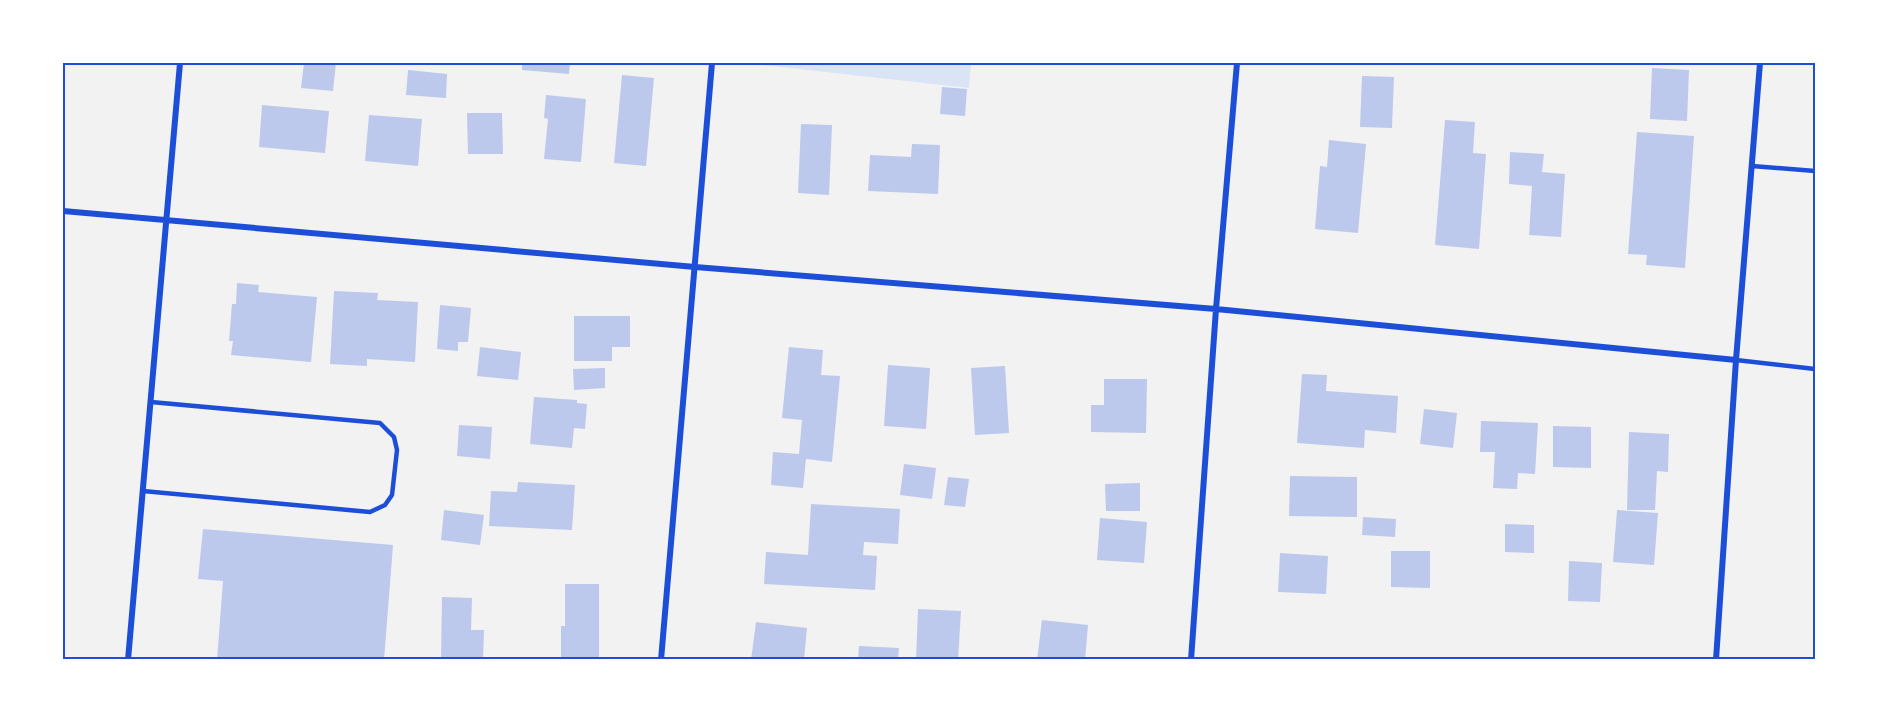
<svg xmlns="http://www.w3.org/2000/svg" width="1878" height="723" font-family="'DM Sans',sans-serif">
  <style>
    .green { fill: #dbe4f7 }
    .building { fill: #bdc9ec }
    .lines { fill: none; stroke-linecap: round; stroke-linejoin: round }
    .service { stroke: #1d4ed8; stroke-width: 4.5 }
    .minor { stroke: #1d4ed8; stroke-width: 6 }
    .neatline { fill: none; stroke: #1d4ed8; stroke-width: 2 }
  </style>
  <rect width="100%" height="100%" fill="#f2f2f2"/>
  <path class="green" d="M743 63H971L969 88Z"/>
  <path class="building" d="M304 63H336L333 91 301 88Z
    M522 63H570L569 74 522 70Z
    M1652 68 1689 70 1687 121 1650 119Z
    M408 70 447 74 446 98 406 95Z
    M622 75 654 78 646 166 614 163Z
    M1362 76 1394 77 1392 128 1360 127Z
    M942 87 967 89 965 116 940 114Z
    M546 95 586 99 581 162 544 159 548 119 544 118Z
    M262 105 329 111 325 153 259 147Z
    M467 113H502L503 154H468Z
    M369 115 422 119 418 166 365 161Z
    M1445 120 1475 122 1473 153 1486 154 1479 249 1435 245Z
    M801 124 832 125 829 195 798 193Z
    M1637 132 1694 136 1685 268 1646 265 1647 255 1628 254Z
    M1329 140 1366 144 1358 233 1315 229 1320 166 1327 167Z
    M912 144 940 145 938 194 868 191 870 155 911 157Z
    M1510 152 1544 154 1542 172 1565 174 1561 237 1529 235 1532 186 1509 184Z
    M237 283 259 285 258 292 317 297 311 362 231 355 233 341H229L232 304H236Z
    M334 291 378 293 377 300 418 302 415 362 367 359V366L330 364Z
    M440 305 471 308 468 342H458V351L437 349Z
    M574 316H630V347H612V361H574Z
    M480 347 521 352 518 380 477 376Z
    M789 347 823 350 821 375 840 376 832 462 806 459 803 488 771 485 773 452 799 454 802 420 782 418Z
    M888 365 930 368 926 429 884 426Z
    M1005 366 1009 433 975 435 971 368Z
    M605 368V388L574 390 573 369Z
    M1302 374 1327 375 1326 391 1398 396 1396 433 1365 430 1364 448 1297 443Z
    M1104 379H1147L1146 433 1091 432V405H1104Z
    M534 397 577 400V403L587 404 585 429 574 428 572 448 530 444Z
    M1424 409 1457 413 1453 448 1420 444Z
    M1481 421 1538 423 1535 474 1518 473 1517 489 1493 488 1495 452H1480Z
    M459 425 492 427 490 459 457 456Z
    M1553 426 1591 427V468L1553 467Z
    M1629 432 1669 434 1668 472 1657 471 1655 510H1627Z
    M904 464 936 468 932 499 900 495Z
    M1290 476 1357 477V517L1289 516Z
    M948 477 969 479 965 507 944 505Z
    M518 482 575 485 572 530 489 526 491 491 517 492Z
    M1140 483V511H1106L1105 484Z
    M811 504 900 509 898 544 864 542 863 555 877 556 875 590 764 584 766 552 808 555Z
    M444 510 484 515 480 545 441 540Z
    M1617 510 1658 513 1654 565 1613 562Z
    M1363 517 1396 519 1395 537 1362 535Z
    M1100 518 1147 522 1144 563 1097 560Z
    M1505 524 1534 525V553L1505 552Z
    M203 529 393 545 384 660H217L223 581 198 579Z
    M1391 551H1430V588L1391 587Z
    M1280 553 1328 556 1326 594 1278 592Z
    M1569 561 1602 563 1600 602 1568 601Z
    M565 584H599V660H561V626H565Z
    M442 597 472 598 471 630H484L483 660H441Z
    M918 609 961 611 958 660H916Z
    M1042 620 1088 625 1085 660H1037Z
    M756 622 807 628 804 660H751Z
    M859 646 899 648 898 660H858Z"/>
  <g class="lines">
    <path class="service" d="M1752 166 1815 171
      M1736 360 1815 369
      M143 491 370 512 385 505 392 495 397 450 394 437 380 423 151 402"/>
    <path class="minor" d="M63 211 695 267 1216 309 1736 360
      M128 660 180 63
      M661 660 712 63
      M1191 660 1216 309 1237 63
      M1716 660 1736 360 1760 63"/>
  </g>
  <rect width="1878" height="723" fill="none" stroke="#ffffff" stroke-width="129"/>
  <rect x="64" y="64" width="1750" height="594" class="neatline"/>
</svg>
